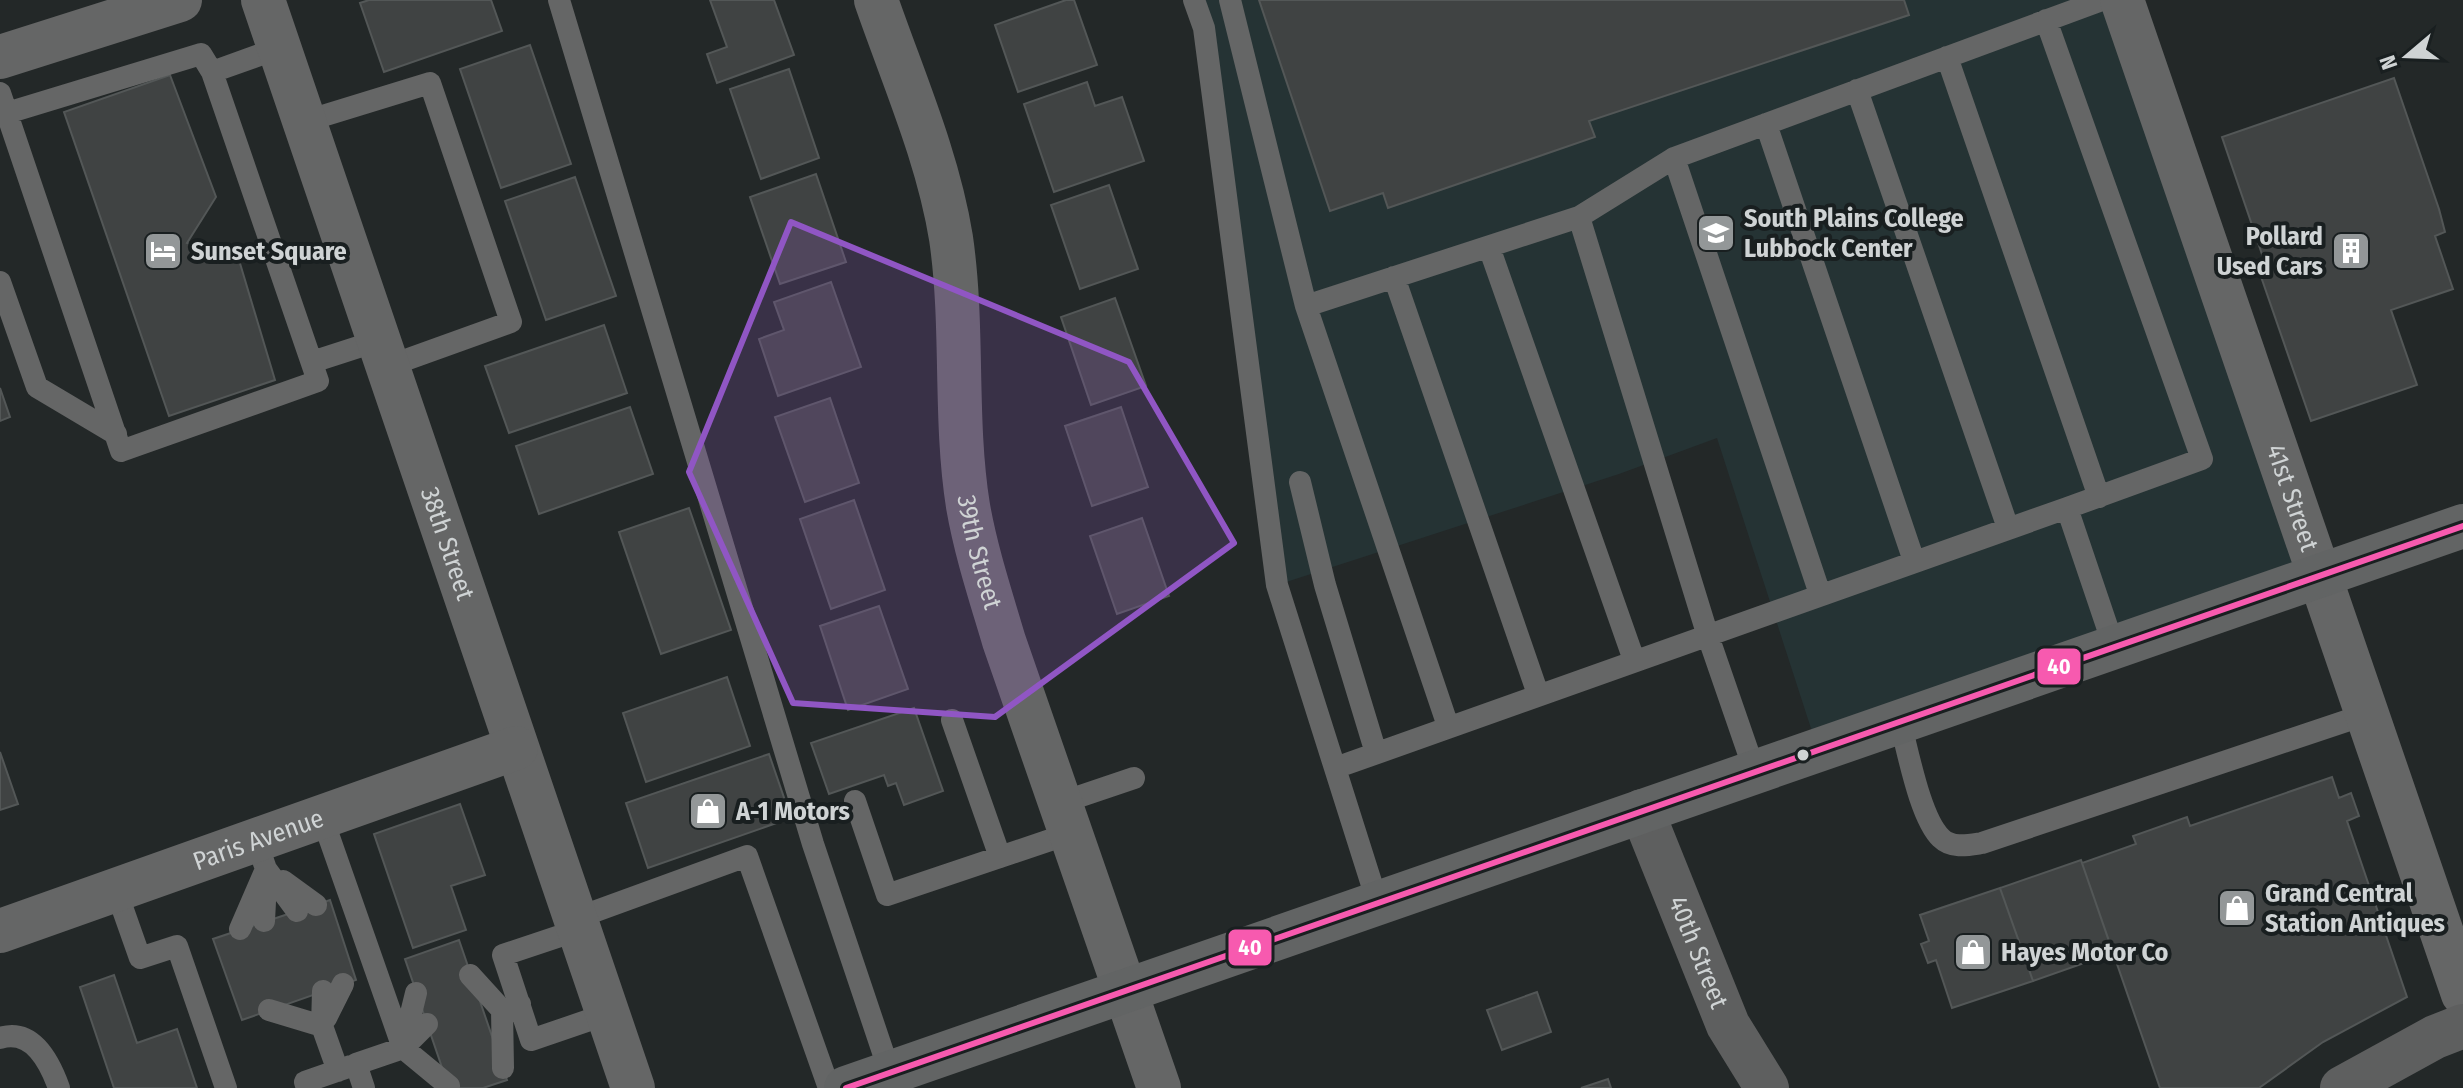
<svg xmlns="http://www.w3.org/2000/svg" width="2463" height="1088" font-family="'Fira Sans Condensed',sans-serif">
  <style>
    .built { fill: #253334 }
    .building { fill: #404343; stroke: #535757; stroke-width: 2 }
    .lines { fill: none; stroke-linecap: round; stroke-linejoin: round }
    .lane { stroke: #656666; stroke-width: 22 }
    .street { stroke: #656666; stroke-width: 44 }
    .secondary { stroke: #5e5f5f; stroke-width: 44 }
    .highway { stroke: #626464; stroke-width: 44 }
    .bus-1-casing { stroke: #191f20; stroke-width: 12 }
    .bus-1 { stroke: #f75aaf; stroke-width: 6 }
    .marked { fill: #9056c4; fill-opacity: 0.2; stroke: #9056c4; stroke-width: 6; stroke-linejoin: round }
    .bus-dot { fill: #cfd3d4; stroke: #191f20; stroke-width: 3 }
    .labels { text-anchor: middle; stroke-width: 8; stroke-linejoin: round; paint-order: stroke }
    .poi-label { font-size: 26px; font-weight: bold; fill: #cfd3d4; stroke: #191f20; text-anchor: start }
    .street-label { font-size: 26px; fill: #cfd3d4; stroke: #191f20 }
    .line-badge { stroke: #191f20; stroke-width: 3 }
    .badge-label { font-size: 22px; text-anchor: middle; font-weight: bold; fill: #fff }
  </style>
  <rect width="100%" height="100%" fill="#232828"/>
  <path class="built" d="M1194 0H2122L2319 576 1818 750 1717 438 1619 474 1277 585Z"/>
  <path class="building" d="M369 0H491L502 31 384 72 360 3Z
    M710 0H774L794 55 717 83 707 54 727 47Z
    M1066 0H1074L1097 65 1018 92 995 25Z
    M1259 0H1904L1909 15 1589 121 1595 137 1388 208 1383 193 1330 211Z
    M530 45 571 164 501 188 460 69Z
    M789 69 819 158 761 179 730 89Z
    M170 75 216 197 187 243 239 260 275 380 169 416 64 112Z
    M2394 78 2439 209 2445 232 2435 236 2453 289 2391 310 2417 385 2311 421 2258 268 2266 266 2222 137Z
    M1087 82 1095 106 1122 97 1144 161 1054 192 1024 104Z
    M816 174 846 262 780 284 750 197Z
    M575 177 616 296 546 320 505 201Z
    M1109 185 1138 269 1080 289 1051 205Z
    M831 282 861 367 778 396 759 339 784 330 774 302Z
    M1115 298 1146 386 1091 405 1061 317Z
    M604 325 627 393 509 433 485 366Z
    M0 388 10 417 0 421Z
    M830 398 859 483 805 502 775 417Z
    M630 407 653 474 539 514 516 446Z
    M1121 407 1148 487 1092 506 1065 426Z
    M854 500 885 590 831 609 800 519Z
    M689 508 731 630 661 654 619 532Z
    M1142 518 1169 596 1117 614 1090 536Z
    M879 606 908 689 848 710 820 626Z
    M727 677 750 746 646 782 623 713Z
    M914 708 943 791 904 805 896 783 888 786 884 775 829 794 811 743Z
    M0 752 18 804 0 810Z
    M769 754 791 818 648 868 626 803Z
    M2332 777 2339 798 2351 793 2359 816 2347 821 2407 997 2323 1042 2259 1088H2160L2082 863 2136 844 2133 836 2187 817 2190 826Z
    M460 804 485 875 451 886 466 930 413 948 374 834Z
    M2081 860 2113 953 2033 981 2000 888Z
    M2000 888 2033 981 1952 1008 1936 960 1928 963 1921 944 1929 941 1920 915Z
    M330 900 356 980 242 1020 213 939Z
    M459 940 507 1080 483 1088H449L405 959Z
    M114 975 137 1043 177 1029 197 1088H114L80 987Z
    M1537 992 1551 1032 1502 1050 1487 1010Z
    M1608 1079 1611 1088H1581Z"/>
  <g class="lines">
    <path class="lane" d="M559 0 813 844 892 1079
      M1194 0 1204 28 1277 585 1378 904
      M1230 0 1306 306
      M2046 20 2202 459 2067 508
      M1947 57 2099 497
      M1857 90 2008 528
      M0 93 121 451 318 381 212 72 279 48
      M7 113 201 54 212 72
      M303 122 430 83 511 322 386 367
      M1766 124 1914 561
      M1674 158 1820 594
      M1489 247 1634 660
      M1394 277 1538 694
      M0 282 37 387 116 434
      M312 362 377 341
      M1300 482 1325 585 1376 753
      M952 720 1000 857
      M1900 722C1908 751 1920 818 1941 838 1952 849 1969 845 1982 843L2367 714
      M1448 726 1306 306 1579 217
      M1335 768 2067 508 2114 647
      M1755 772 1707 633 1579 217 1674 158 2102 0
      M855 801 887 895 1071 833
      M1060 803 1134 778
      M322 817 403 1048 449 1086
      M256 840 266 869 297 911
      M283 881 316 905
      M116 890 140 958 177 946 226 1088
      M574 919 747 856 829 1088
      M264 921 266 882
      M240 929 266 869
      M578 930 503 955 531 1040 607 1014
      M470 975 502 1010 520 1004
      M323 991 322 1026 338 1071
      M269 1010 322 1026
      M502 1010 503 1068
      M326 1018 343 984
      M0 1038C33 1028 50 1063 59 1088
      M403 1046 416 993
      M307 1088 305 1082 351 1066
      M364 1088 356 1064 403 1048 427 1024"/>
    <g class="street">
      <path id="s1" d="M263 0 633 1088"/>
      <path id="s2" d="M876 0C903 78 938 157 951 238 964 327 954 418 968 506 976 552 991 597 1004 641L1159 1088"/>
      <path id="s3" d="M2122 0 2463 994"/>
      <path d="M0 57 180 0"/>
      <path id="s4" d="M0 931 516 748"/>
    </g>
    <g class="secondary">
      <path id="s5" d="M1642 811 1728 1025 1767 1088"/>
      <path d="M2342 1088 2435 1037 2463 1026"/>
    </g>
    <path class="highway" d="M846 1088 2463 526"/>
    <g class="bus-1-casing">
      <path id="bus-1" d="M846 1088 2463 526"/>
    </g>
    <use href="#bus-1" class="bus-1"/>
  </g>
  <path class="marked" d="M791 222 1129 362 1234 543 995 717 793 703 689 472Z"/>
  <defs>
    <g id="university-square" transform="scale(2)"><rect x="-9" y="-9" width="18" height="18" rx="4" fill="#939798" stroke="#191f20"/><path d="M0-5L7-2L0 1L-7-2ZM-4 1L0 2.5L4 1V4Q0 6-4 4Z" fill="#fff"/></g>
    <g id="hotel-square" transform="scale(2)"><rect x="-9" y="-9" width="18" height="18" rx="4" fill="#939798" stroke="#191f20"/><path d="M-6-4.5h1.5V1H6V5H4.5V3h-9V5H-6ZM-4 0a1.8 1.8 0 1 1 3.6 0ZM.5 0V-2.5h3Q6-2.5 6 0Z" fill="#fff"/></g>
    <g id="building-square" transform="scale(2)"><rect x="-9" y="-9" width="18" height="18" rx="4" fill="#939798" stroke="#191f20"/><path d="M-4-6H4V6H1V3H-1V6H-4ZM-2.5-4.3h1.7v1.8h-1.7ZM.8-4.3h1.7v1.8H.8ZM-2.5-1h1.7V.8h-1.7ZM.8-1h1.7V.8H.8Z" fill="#fff"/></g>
    <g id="shop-square" transform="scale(2)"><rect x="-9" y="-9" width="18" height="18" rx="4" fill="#939798" stroke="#191f20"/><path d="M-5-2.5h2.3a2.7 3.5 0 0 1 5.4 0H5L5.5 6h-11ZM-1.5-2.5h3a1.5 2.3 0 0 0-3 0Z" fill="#fff"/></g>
  </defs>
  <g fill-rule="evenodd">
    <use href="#university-square" x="1716" y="233"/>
    <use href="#hotel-square" x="163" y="251"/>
    <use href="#building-square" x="2351" y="251"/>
    <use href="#shop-square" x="708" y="811"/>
    <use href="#shop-square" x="2237" y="908"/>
    <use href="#shop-square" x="1973" y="952"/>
  </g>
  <circle class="bus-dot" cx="1803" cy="755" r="7"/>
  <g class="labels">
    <g class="poi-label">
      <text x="1744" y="227">South Plains College<tspan x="1744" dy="30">Lubbock Center</tspan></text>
      <text x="2323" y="245" text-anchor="end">Pollard<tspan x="2323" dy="30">Used Cars</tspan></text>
      <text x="191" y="260">Sunset Square</text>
      <text x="736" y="820">A-1 Motors</text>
      <text x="2265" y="902">Grand Central<tspan x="2265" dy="30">Station Antiques</tspan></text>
      <text x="2001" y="961">Hayes Motor Co</text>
    </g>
    <g class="street-label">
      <text dy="9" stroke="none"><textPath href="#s3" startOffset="526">41st Street</textPath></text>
      <text dy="9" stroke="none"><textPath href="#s1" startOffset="574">38th Street</textPath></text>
      <text dy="9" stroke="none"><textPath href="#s2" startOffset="566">39th Street</textPath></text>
      <text dy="9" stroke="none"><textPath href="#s4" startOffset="274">Paris Avenue</textPath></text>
      <text dy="9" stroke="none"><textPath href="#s5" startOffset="152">40th Street</textPath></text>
    </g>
  </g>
  <g class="line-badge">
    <rect x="2036" y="647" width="46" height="39" rx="8" fill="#f75aaf"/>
    <rect x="1227" y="928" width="46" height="39" rx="8" fill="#f75aaf"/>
  </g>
  <g class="badge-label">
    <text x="2059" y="674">40</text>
    <text x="1250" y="955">40</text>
  </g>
  <g transform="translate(2407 56) rotate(251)" stroke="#191f20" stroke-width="6" paint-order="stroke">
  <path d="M0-6L14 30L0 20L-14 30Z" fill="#cfd3d4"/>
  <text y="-12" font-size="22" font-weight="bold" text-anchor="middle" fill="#cfd3d4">N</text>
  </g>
</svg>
